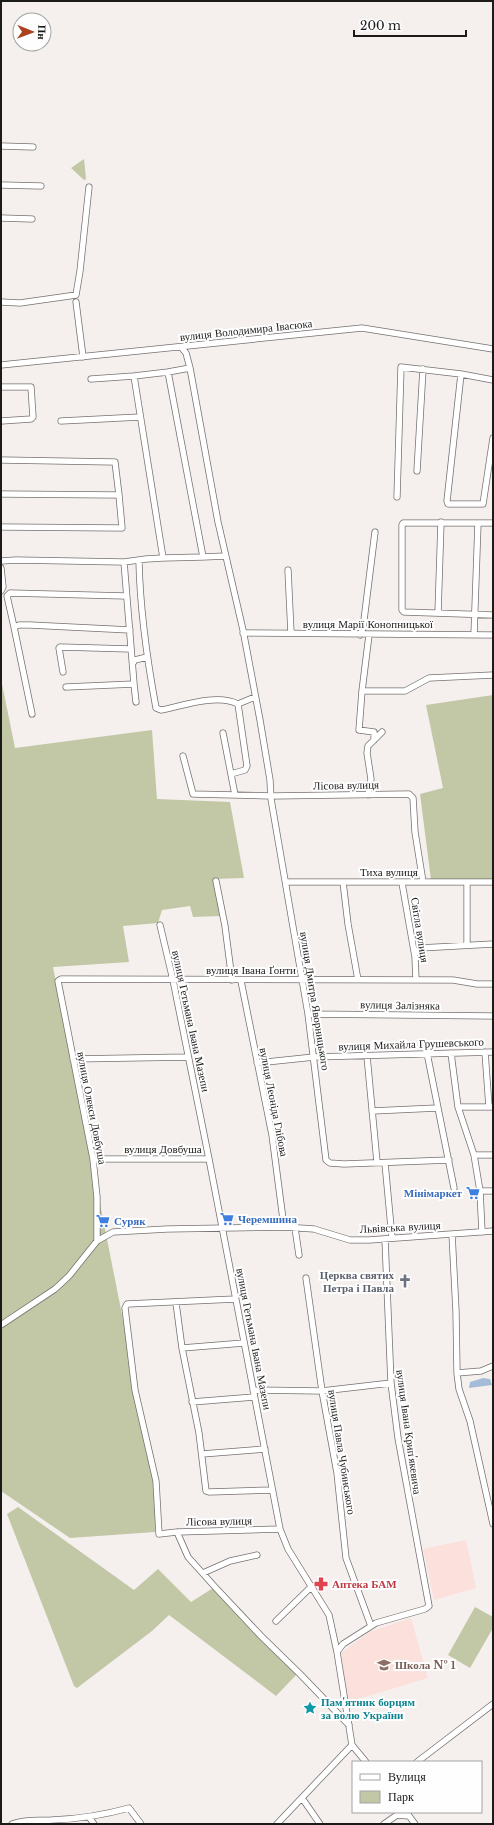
<svg xmlns="http://www.w3.org/2000/svg" width="494" height="1825" font-family="'Libre Baskerville',serif">
  <style>
    .education { fill: #fbe0db }
    .green { fill: #c2c8a6 }
    .water { fill: #a4bcd8 }
    .lines { fill: none; stroke-linecap: round; stroke-linejoin: round }
    .minor-casing { stroke: #75716f; stroke-width: 7 }
    .minor { stroke: #fff; stroke-width: 5.5 }
    .labels { text-anchor: middle; stroke-width: 4; stroke-linejoin: round; paint-order: stroke }
    .street-label { font-size: 11px; fill: #1c1b1a; stroke: #fffefe }
    .shop-label { font-size: 11px; font-weight: bold; fill: #366cbe; stroke: #fffefe; text-anchor: start }
    .worship-label { font-size: 11px; font-weight: bold; fill: #5b616d; stroke: #fffefe; text-anchor: end }
    .health-label { font-size: 11px; font-weight: bold; fill: #be3a42; stroke: #fffefe; text-anchor: start }
    .education-label { font-size: 11px; font-weight: bold; fill: #785e54; stroke: #fffefe; text-anchor: start }
    .culture-label { font-size: 11px; font-weight: bold; fill: #0d838f; stroke: #fffefe; text-anchor: start }
  </style>
  <rect width="100%" height="100%" fill="#f5f0ee"/>
  <path class="education" d="M466 1540 476 1588 434 1600 423 1549Z
    M411 1618 428 1678 348 1702 341 1653 369 1632Z"/>
  <path class="green" d="M84 159 86 179 84 180 71 168Z
    M1 679 15 748 152 730 157 799 230 802 244 878 213 879 221 916 193 917 190 906 162 910 158 923 123 926 129 962 53 967 155 1481V1532L70 1538 1 1491Z
    M493 695V879L431 880 420 794 443 788 426 705Z
    M18 1507 134 1590 158 1569 191 1602 213 1588 297 1674 276 1696 169 1615 152 1631 77 1688 74 1686 7 1514Z
    M475 1607 493 1617V1628L470 1668 448 1655Z"/>
  <path class="water" d="M483 1378 490 1379 492 1385 469 1388 470 1382Z"/>
  <g class="lines">
    <g class="minor-casing">
      <path id="minor" d="M1 146 33 147
        M1 185 41 186
        M1 218 32 219
        M1 302 20 303 76 295 80 271 89 187
        M76 302 83 357
        M181 347 186 353 190 368 218 522 243 630 260 720 270 780 271 799 308 1014 326 1160 330 1163 344 1164 449 1160
        M1 365 362 328 493 349
        M168 372 203 557 163 558 134 376 168 372 190 368
        M91 379 134 376
        M493 380 461 374 447 501 448 504H483L493 438
        M1 387H31L33 417 31 419 1 421
        M61 421 140 417
        M1 460 115 462 119 495 1 494
        M417 471 423 369
        M397 497 401 367 461 374
        M493 523H403L402 525V610L404 612 493 615
        M1 527 122 528 119 495
        M203 557 225 556
        M1 561 16 560 124 562 146 559 163 558
        M139 561C140 611 147 659 156 708L161 710C182 706 217 693 238 704L247 766 245 770 231 774
        M1 568 3 587 1 591
        M288 570 291 633
        M126 596 10 593 7 596 14 627 19 625H30L130 630
        M438 613 441 522
        M14 627 32 714
        M243 633 493 635
        M360 635 363 628 375 532
        M474 635 478 523
        M133 663 135 660 147 657
        M63 672 59 648 60 647 131 649
        M134 684 136 702
        M66 687 134 684 124 562
        M362 691 369 635
        M238 704 255 697
        M223 733 235 795
        M374 740V732L359 730 362 691H405L429 678 493 675
        M183 756 193 794 271 796 409 794 413 798 415 832 423 882
        M368 795 371 779 367 753 368 746 382 732
        M216 881 225 926 232 980
        M286 882H493
        M343 882 348 924 358 980
        M467 882V945
        M402 883 415 957 416 980
        M160 925 173 980 209 1159 280 1529 288 1549 329 1615 337 1652 352 1745
        M415 954 420 948 493 944
        M241 981 272 1135 284 1227
        M308 1014 493 1016
        M485 1052 489 1107
        M427 1053 454 1188
        M451 1053 458 1107 474 1155 480 1191 482 1232
        M367 1056 377 1162
        M73 1059 188 1057
        M257 1063 314 1057 493 1052
        M458 1107H493
        M372 1111 437 1108
        M474 1155H493
        M93 1159H209
        M385 1163 392 1238
        M480 1191H493
        M295 1228 299 1255
        M452 1234 456 1311 457 1373 459 1389 470 1421 493 1524
        M97 1241V1197L93 1159 58 981 61 979 453 980 477 984H493
        M306 1278 322 1391 337 1473 346 1558 371 1626
        M235 1299 127 1304 125 1308 135 1390 156 1481 159 1534 177 1532 280 1529
        M176 1303 182 1348 199 1433 206 1491 209 1492 272 1490
        M1 1325 55 1289 69 1276 97 1241 113 1232 167 1229 284 1227 314 1229 350 1240H369L493 1231
        M182 1348 244 1343
        M457 1373 481 1371 493 1366
        M253 1390 322 1391 391 1383
        M192 1402 254 1397
        M202 1454 265 1449
        M177 1532 188 1557 215 1587 261 1636 300 1674 349 1725
        M203 1573 230 1561 257 1555
        M276 1621 312 1586
        M337 1652 343 1644 376 1623 425 1609 429 1606 398 1438 391 1383 385 1239
        M352 1745 366 1762
        M417 1762 493 1704
        M302 1798 320 1824
        M407 1813 415 1824
        M89 1817 94 1824
        M12 1824C26 1819 38 1821 52 1820 78 1819 104 1815 129 1808L141 1824
        M277 1824 352 1745
        M384 1824 397 1815 409 1816"/>
    </g>
    <use href="#minor" class="minor"/>
  </g>
  <defs>
    <g id="supermarket-bare" transform="scale(1.08)"><path d="M-6-5.5h2.5l.6 2H6L4.5 2H-2.5L-4.4-4H-6ZM-1.5 3.2a1.3 1.3 0 1 0 .1 0ZM3 3.2a1.3 1.3 0 1 0 .1 0Z" fill="#3f7fe0" stroke="#fffefe" stroke-width="2.5" paint-order="stroke"/></g>
    <g id="church-bare" transform="scale(1.08)"><path d="M-1.2-6h2.4v3.5h3.3v2.4h-3.3V6h-2.4V-.1h-3.3v-2.4h3.3Z" fill="#6b7280" stroke="#fffefe" stroke-width="2.5" paint-order="stroke"/></g>
    <g id="pharmacy-bare" transform="scale(1.08)"><path d="M-2-6h4v4h4v4h-4v4h-4v-4h-4v-4h4Z" fill="#e0444e" stroke="#fffefe" stroke-width="2.5" paint-order="stroke"/></g>
    <g id="school-bare" transform="scale(1.08)"><path d="M0-5L7-2L0 1L-7-2ZM-4 1L0 2.5L4 1V4Q0 6-4 4Z" fill="#8d6e63" stroke="#fffefe" stroke-width="2.5" paint-order="stroke"/></g>
    <g id="sight-bare" transform="scale(1.08)"><path d="M0-6L1.8-2.2L6-1.7L2.9 1.2L3.7 5.4L0 3.3L-3.7 5.4L-2.9 1.2L-6-1.7L-1.8-2.2Z" fill="#0f9aa8" stroke="#fffefe" stroke-width="2.5" paint-order="stroke"/></g>
  </defs>
  <g fill-rule="evenodd">
    <use href="#supermarket-bare" x="473" y="1193"/>
    <use href="#supermarket-bare" x="227" y="1219"/>
    <use href="#supermarket-bare" x="103" y="1221"/>
    <use href="#church-bare" x="405" y="1281"/>
    <use href="#pharmacy-bare" x="321" y="1584"/>
    <use href="#school-bare" x="384" y="1665"/>
    <use href="#sight-bare" x="310" y="1708"/>
  </g>
  <g class="labels">
    <g class="street-label">
      <text transform="translate(246 330) rotate(-6)" y="4">вулиця Володимира Івасюка</text>
      <text x="368" y="628">вулиця Марії Конопницької</text>
      <text transform="translate(346 785) rotate(-1)" y="4">Лісова вулиця</text>
      <text x="389" y="876">Тиха вулиця</text>
      <text transform="translate(420 930) rotate(81)" y="4">Світла вулиця</text>
      <text x="251" y="974">вулиця Івана Ґонти</text>
      <text transform="translate(315 1001) rotate(81)" y="4">вулиця Дмитра Яворницького</text>
      <text transform="translate(400 1005) rotate(1)" y="4">вулиця Залізняка</text>
      <text transform="translate(191 1021) rotate(78)" y="4">вулиця Гетьмана Івана Мазепи</text>
      <text transform="translate(411 1044) rotate(-2)" y="4">вулиця Михайла Грушевського</text>
      <text transform="translate(274 1102) rotate(79)" y="4">вулиця Леоніда Глібова</text>
      <text transform="translate(92 1108) rotate(79)" y="4">вулиця Олекси Довбуша</text>
      <text x="163" y="1153">вулиця Довбуша</text>
      <text transform="translate(400 1227) rotate(-3)" y="4">Львівська вулиця</text>
      <text transform="translate(254 1339) rotate(79)" y="4">вулиця Гетьмана Івана Мазепи</text>
      <text transform="translate(409 1432) rotate(82)" y="4">вулиця Івана Крипʼякевича</text>
      <text transform="translate(342 1452) rotate(81)" y="4">вулиця Павла Чубинського</text>
      <text transform="translate(219 1521) rotate(-1)" y="4">Лісова вулиця</text>
    </g>
    <g class="shop-label">
      <text x="462" y="1197" text-anchor="end">Мінімаркет</text>
      <text x="238" y="1223">Черемшина</text>
      <text x="114" y="1225">Суряк</text>
    </g>
    <g class="worship-label">
      <text x="394" y="1279">Церква святих<tspan x="394" dy="13">Петра і Павла</tspan></text>
    </g>
    <g class="health-label">
      <text x="332" y="1588">Аптека БАМ</text>
    </g>
    <g class="education-label">
      <text x="395" y="1669">Школа № 1</text>
    </g>
    <g class="culture-label">
      <text x="321" y="1706">Пам'ятник борцям<tspan x="321" dy="13">за волю України</tspan></text>
    </g>
  </g>
  <rect width="494" height="1825" fill="none" stroke="#1c1b1a" stroke-width="4"/>
  <rect x="352" y="1761" width="130" height="52" fill="#fffefe" stroke="#a4a3a3"/>
  <rect x="360" y="1774" width="20" height="6" fill="#ffffff" stroke="#a4a3a3"/>
  <text x="388" y="1781" font-size="12" fill="#1c1b1a">Вулиця</text>
  <rect x="360" y="1791" width="20" height="12" fill="#c2c8a6" stroke="#a4a3a3"/>
  <text x="388" y="1801" font-size="12" fill="#1c1b1a">Парк</text>
  <g transform="translate(32 32) rotate(91)"><circle r="19" fill="#fffefe" stroke="#a4a3a3"/>
  <path d="M0-3L7 15L0 10L-7 15Z" fill="#aa431e"/>
  <text y="-6" font-size="11" font-weight="bold" text-anchor="middle" fill="#1c1b1a">Пн</text>
  </g>
  <path d="M354 30v6h112v-6" fill="none" stroke="#1c1b1a" stroke-width="2"/>
  <text x="360" y="30" font-size="12" fill="#1c1b1a" stroke="#fffefe" stroke-width="3" paint-order="stroke">200 m</text>
</svg>
